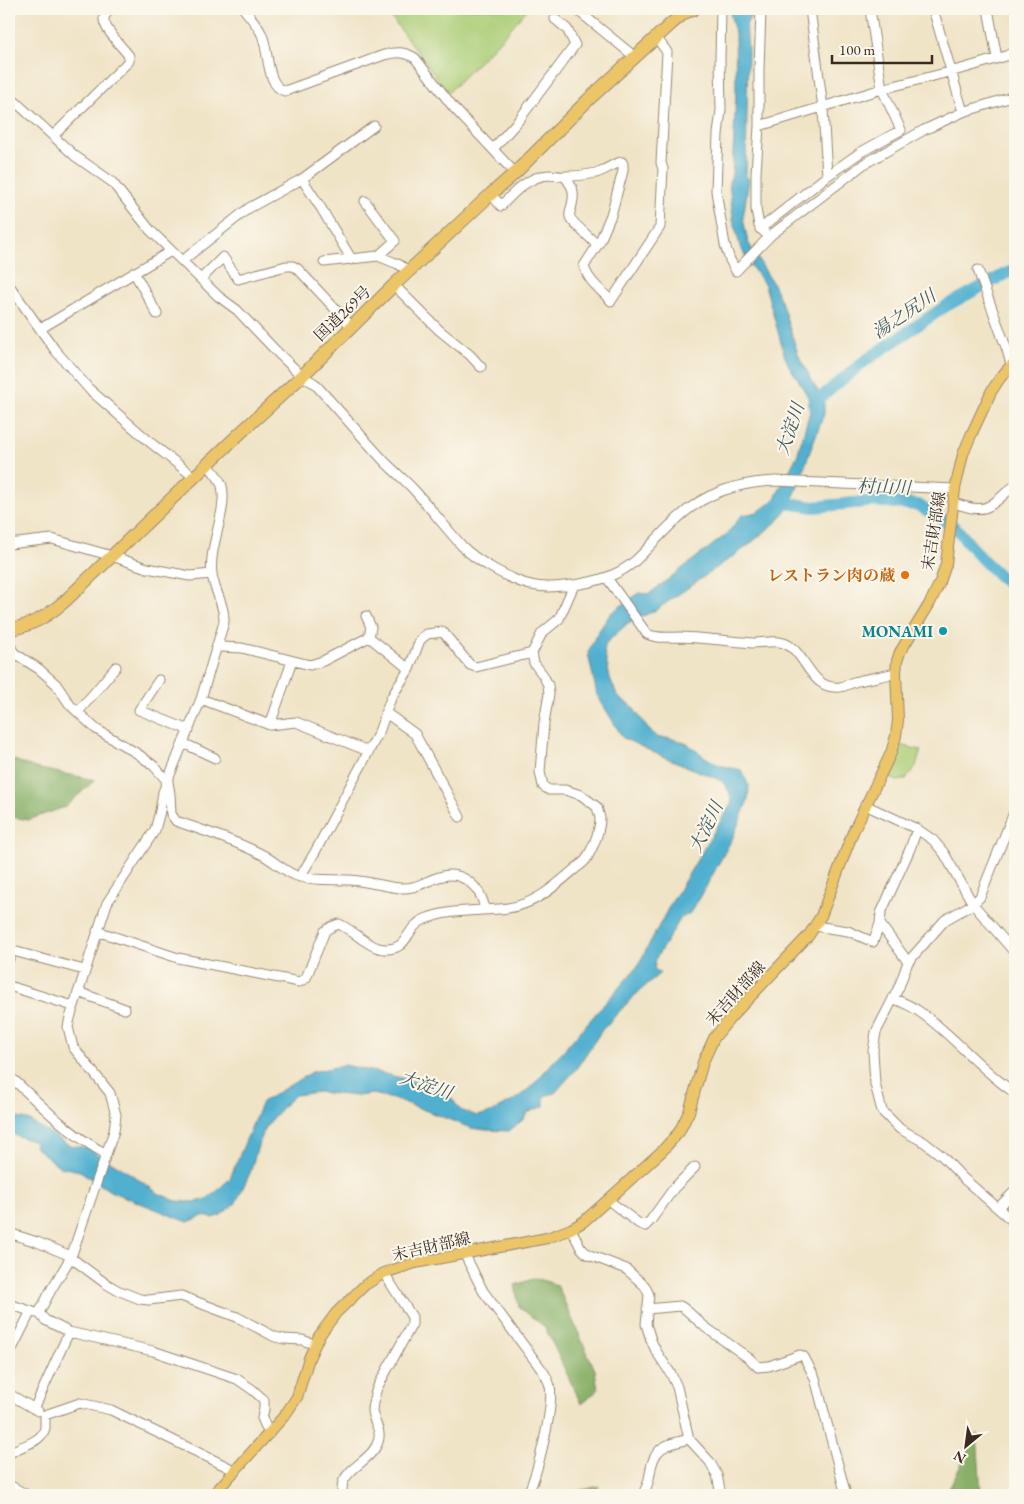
<svg xmlns="http://www.w3.org/2000/svg" width="1024" height="1504" font-family="'EB Garamond','Noto Serif JP',serif">
  <style>
    .green { fill: #abcd76; stroke: #737c4a }
    .forest { fill: #88b067; stroke: #626d42 }
    .water { fill: #51b0d0; stroke: #466d77 }
    .lines { fill: none; stroke-linecap: round; stroke-linejoin: round }
    .river { stroke: #51b0d0; stroke-width: 12 }
    .minor-casing { stroke: #968772; stroke-width: 11 }
    .major-casing { stroke: #968772; stroke-width: 12 }
    .highway-casing { stroke: #968772; stroke-width: 14 }
    .minor { stroke: #fff; stroke-width: 9 }
    .major { stroke: #edc569; stroke-width: 10 }
    .highway { stroke: #edc569; stroke-width: 12 }
    .food-dot { fill: #e8710a; stroke: #fbf7ec; stroke-width: 2 }
    .culture-dot { fill: #0f9aa8; stroke: #fbf7ec; stroke-width: 2 }
    .labels { text-anchor: middle; stroke-width: 4; stroke-linejoin: round; paint-order: stroke }
    .street-label { font-size: 16px; fill: #3b2a1e; stroke: #fbf7ec }
    .food-label { font-size: 16px; font-weight: bold; fill: #c56008; stroke: #fbf7ec; text-anchor: end }
    .culture-label { font-size: 16px; font-weight: bold; fill: #0d838f; stroke: #fbf7ec; text-anchor: end }
    .water-label { font-size: 18px; font-style: italic; fill: #43595c; stroke: #fbf7ec }
  </style>
  <rect width="100%" height="100%" fill="#fbf7ec"/>
  <filter id="ink" filterUnits="userSpaceOnUse"><feTurbulence type="fractalNoise" baseFrequency=".02" numOctaves="2"/><feDisplacementMap in="SourceGraphic" scale="10" xChannelSelector="R" yChannelSelector="G"/><feConvolveMatrix kernelMatrix="1 2 1 2 8 2 1 2 1" color-interpolation-filters="sRGB"/></filter>
  <filter id="wash" filterUnits="userSpaceOnUse"><feTurbulence type="fractalNoise" baseFrequency=".0096" numOctaves="4" result="noise"/><feDisplacementMap in="SourceGraphic" scale="20" xChannelSelector="R" yChannelSelector="G"/><feGaussianBlur stdDeviation="1.12" result="paint"/><feColorMatrix in="noise" values="0 0 0 0 0 0 0 0 0 0 0 0 0 0 0 0 0 1.4 0 .05"/><feComposite in="paint" operator="in"/></filter>
  <g filter="url(#wash)">
    <rect width="100%" height="100%" fill="#f0e4c7"/>
    <path class="green" d="M385 9H527L504 36 448 93Z
      M899 745 921 750 916 766 906 779 898 781 887 777 894 761Z"/>
    <path class="forest" d="M9 758 35 768 95 780 65 807 28 820 9 816Z
      M536 1278 557 1285 595 1370 598 1390 581 1404 545 1327 519 1307 515 1285Z
      M977 1433 981 1495H946Z
      M599 1486 595 1495H560Z"/>
    <path class="water" d="M729 9H752L751 16 746 25 748 48 746 176 749 179 743 218 748 242 773 284 781 301 798 354 824 403V414L813 443 795 494 780 519 745 548 656 610 628 623 606 643 604 651 611 682 619 698 632 706 648 729 659 738H670L688 744 705 757 719 765 741 770 749 786 748 800 733 837 700 898 689 914 681 918 656 958 654 969 660 973 632 998 602 1030 576 1069 555 1093 544 1096V1106L527 1113 524 1119 509 1131 486 1130 471 1128 401 1101 373 1094 356 1096 318 1092 295 1095 283 1106 265 1128 260 1139 250 1173 235 1204 221 1215 213 1218 203 1216 188 1222 110 1191 80 1171 60 1167 36 1148 35 1142 9 1133V1116L28 1120 69 1145 88 1148 125 1170 158 1193 176 1201 194 1202 205 1200 216 1192 230 1178 262 1102 312 1072 345 1065 406 1079 451 1097 460 1110 477 1116 491 1113 516 1099 532 1086 637 967 670 905 732 802 729 791 722 781 657 754 623 738 597 695 588 653 596 635 611 613 639 593 649 594 727 534 742 515 758 512 774 500 797 456 810 411 808 397 798 379 789 366 785 357 765 285 751 266 740 246 733 219 729 182 732 175 736 92 735 33Z"/>
    <g class="lines">
      <path class="river" d="M819 399 862 363 946 306 1005 274 1015 270
        M780 502 814 507 874 501 918 505 956 528 981 558 1011 587 1015 590"/>
    </g>
  </g>
  <g filter="url(#ink)">
    <g class="lines">
      <g class="minor-casing">
        <path id="minor" d="M244 9C250 17 258 25 262 35 269 50 266 87 285 91L384 55C396 52 404 51 415 58L454 108 515 173
          M576 9 635 57
          M721 9 720 59 721 110 718 134 716 191 725 245 730 260 736 271 771 235 864 164 924 130 963 112 1015 96
          M761 9 759 69V126L756 173V209L759 226 764 232
          M933 9 963 112
          M988 9 997 58
          M9 96 75 156 112 182 150 230 218 296 237 310 278 353 302 376 314 383C338 409 361 436 385 462 395 472 406 481 415 491 431 509 446 528 462 546 475 560 512 581 531 585 546 589 564 586 580 584 601 580 619 575 635 561 650 547 663 531 678 518 706 492 738 483 775 481L955 489
          M759 126 882 89 965 68 1006 56 1015 51
          M53 136 129 61V56C123 48 103 28 104 19 104 15 108 12 110 9
          M493 149 518 121 575 45 567 29 555 19
          M827 176 861 152 901 130 882 89 870 9
          M565 177C573 187 575 192 572 205 571 208 569 213 570 217 571 222 592 239 597 245
          M302 179 321 208 352 260
          M491 194 501 206C514 192 529 176 549 175 555 175 560 177 565 176 575 176 587 175 596 173 606 170 612 164 622 162L623 164V171L611 215 600 241 584 266C587 280 602 291 611 301L660 227 663 169 661 163 667 52 656 37
          M365 201 395 241 378 256
          M760 229 827 176 823 108 810 9
          M182 261 249 208 302 179 374 126
          M324 262 378 256 398 264 409 271
          M978 270 1007 350 1011 364
          M134 272 157 314
          M201 279 223 257 238 279 286 266H293L298 269 351 326
          M9 285 55 350 89 389 151 443 194 477
          M394 285 439 330 470 355 481 367
          M40 329 171 251
          M954 503C964 506 979 512 989 506 999 501 1006 491 1015 486
          M9 544 52 539 112 556 147 568 190 576 212 574
          M607 578 647 634C657 639 669 637 680 637 704 638 728 641 752 643 761 643 770 641 779 642 806 645 807 691 840 687 846 686 852 682 858 681 871 678 883 676 896 673
          M369 637 409 669
          M219 642 221 647 242 648 310 665 323 661 369 637 371 627 366 616
          M9 644 14 653 39 669 56 684 70 705 96 729 138 754 154 766 168 782 170 794 171 814 176 821C204 831 234 840 261 854 275 861 285 873 300 877 317 881 333 879 350 880 366 881 382 886 399 888 417 889 423 882 439 877 462 869 481 887 485 909
          M159 680 139 710 189 730
          M201 699 270 725 296 722 368 751
          M78 712 116 667
          M386 713 415 734 460 817
          M270 725 292 661
          M183 743 215 758
          M865 805 917 829 933 840 944 853 973 904 1015 953
          M1015 810 980 897 973 904 945 920 908 962 899 987 876 1032 873 1051 875 1084 882 1111 900 1129 924 1142 942 1156 964 1179 1015 1223
          M300 877 315 852 379 732 391 698 409 669 420 640 427 634 443 632 470 665 476 667 532 653
          M815 926 848 931 873 942 880 924
          M97 931 178 958 299 982 306 978 325 931 331 927 339 924C353 930 370 949 385 949 410 950 404 928 425 919 453 908 479 912 508 908 536 904 555 886 576 868 580 865 585 862 587 858 593 847 600 831 600 818 599 815 598 810 597 807L581 795 565 790H549L543 786 540 772 544 723 549 694 548 685 543 675 534 663 532 653 542 633 559 619 574 585
          M9 959 10 953 13 951 84 970
          M908 962 880 924 881 913 910 849 917 829
          M9 986 73 1006
          M78 992 125 1009
          M893 998C901 1002 910 1005 917 1010 953 1034 979 1069 1015 1093
          M9 1077 15 1081C45 1109 69 1134 106 1154
          M608 1200 638 1223 645 1226 651 1220 674 1188 695 1167
          M998 1208 1015 1191
          M571 1229 581 1248 587 1254 626 1269 645 1286 649 1295 646 1324 651 1340 656 1351 671 1374 677 1387 689 1439 710 1462 717 1475 721 1495
          M9 1233 37 1242 66 1254 105 1283 117 1290 140 1299 149 1300 181 1296 237 1317 275 1337 284 1339 302 1340 314 1344
          M464 1253 483 1291 539 1366C544 1372 548 1379 550 1386 554 1407 537 1477 527 1495
          M9 1304 36 1313
          M647 1309 680 1306 685 1309 705 1327 750 1359 758 1367 769 1366 800 1355 804 1357 815 1378 846 1495
          M69 1332 153 1351 237 1379 253 1390 264 1400V1409L262 1418 269 1434
          M9 1355 31 1311
          M9 1394 38 1411
          M34 1409 69 1332 45 1320 39 1313 51 1290 71 1257 114 1131 116 1115 110 1093 73 1047 68 1027 70 1018 107 903 155 830 160 811 163 792 201 699 224 622C225 605 214 591 212 574 208 547 228 511 222 486 220 478 213 471 207 464
          M45 1415 80 1403 111 1410 236 1471
          M9 1454C19 1445 41 1444 45 1428 45 1424 45 1419 45 1415
          M9 1485 27 1495
          M343 1495 342 1494C342 1490 342 1485 343 1482 349 1468 367 1461 375 1448 385 1432 374 1425 372 1411 372 1404 375 1395 377 1388L412 1324V1317L384 1273
          M642 1495C647 1488 649 1482 650 1473 654 1446 665 1445 689 1439"/>
      </g>
      <g class="major-casing">
        <path id="major" d="M213 1495 285 1415 297 1397 309 1358 319 1336 336 1313 365 1285 384 1273 415 1263 547 1238 571 1229 583 1222 610 1198 662 1151 679 1132 689 1112 703 1062 714 1038 732 1016 809 935 821 916 853 832 891 753 896 736 898 720 896 673 897 661 900 652 930 603 940 582 946 564 955 489 963 454 972 433 991 392 1000 378 1015 361"/>
      </g>
      <g class="highway-casing">
        <path id="highway" d="M9 630C34 624 45 618 65 601L237 436 302 376 394 285 491 194 515 173 589 99 672 23 684 13 694 9"/>
      </g>
      <use href="#minor" class="minor"/>
      <use href="#major" class="major"/>
      <use href="#highway" class="highway"/>
    </g>
  </g>
  <circle class="food-dot" cx="905" cy="575" r="5"/>
  <circle class="culture-dot" cx="943" cy="631" r="5"/>
  <g class="labels">
    <g class="street-label">
      <text transform="translate(342 313) rotate(-44)" y="6">国道269号</text>
      <text transform="translate(933 531) rotate(-81)" y="6">末吉財部線</text>
      <text transform="translate(735 993) rotate(-48)" y="6">末吉財部線</text>
      <text transform="translate(431 1246) rotate(-13)" y="6">末吉財部線</text>
    </g>
    <g class="food-label">
      <text x="895" y="581">レストラン肉の蔵</text>
    </g>
    <g class="culture-label">
      <text x="933" y="637">MONAMI</text>
    </g>
    <g class="water-label">
      <text transform="translate(904 314) rotate(-34)" y="6">湯之尻川</text>
      <text transform="translate(790 429) rotate(-71)" y="6">大淀川</text>
      <text transform="translate(884 487) rotate(2)" y="6">村山川</text>
      <text transform="translate(706 827) rotate(-64)" y="6">大淀川</text>
      <text transform="translate(426 1085) rotate(19)" y="6">大淀川</text>
    </g>
  </g>
  <rect width="1024" height="1504" fill="none" stroke="#fbf7ec" stroke-width="30"/>
  <g transform="translate(966 1446) rotate(209)" stroke="#fbf7ec" stroke-width="4" paint-order="stroke">
  <path d="M0-4L9 19L0 12L-9 19Z" fill="#3b2a1e"/>
  <text y="-8" font-size="14" font-weight="bold" text-anchor="middle" fill="#3b2a1e">N</text>
  </g>
  <path d="M832 55v8h100v-8" fill="none" stroke="#3b2a1e" stroke-width="2.5"/>
  <text x="839" y="55" font-size="15" fill="#3b2a1e" stroke="#fbf7ec" stroke-width="4" paint-order="stroke">100 m</text>
</svg>
